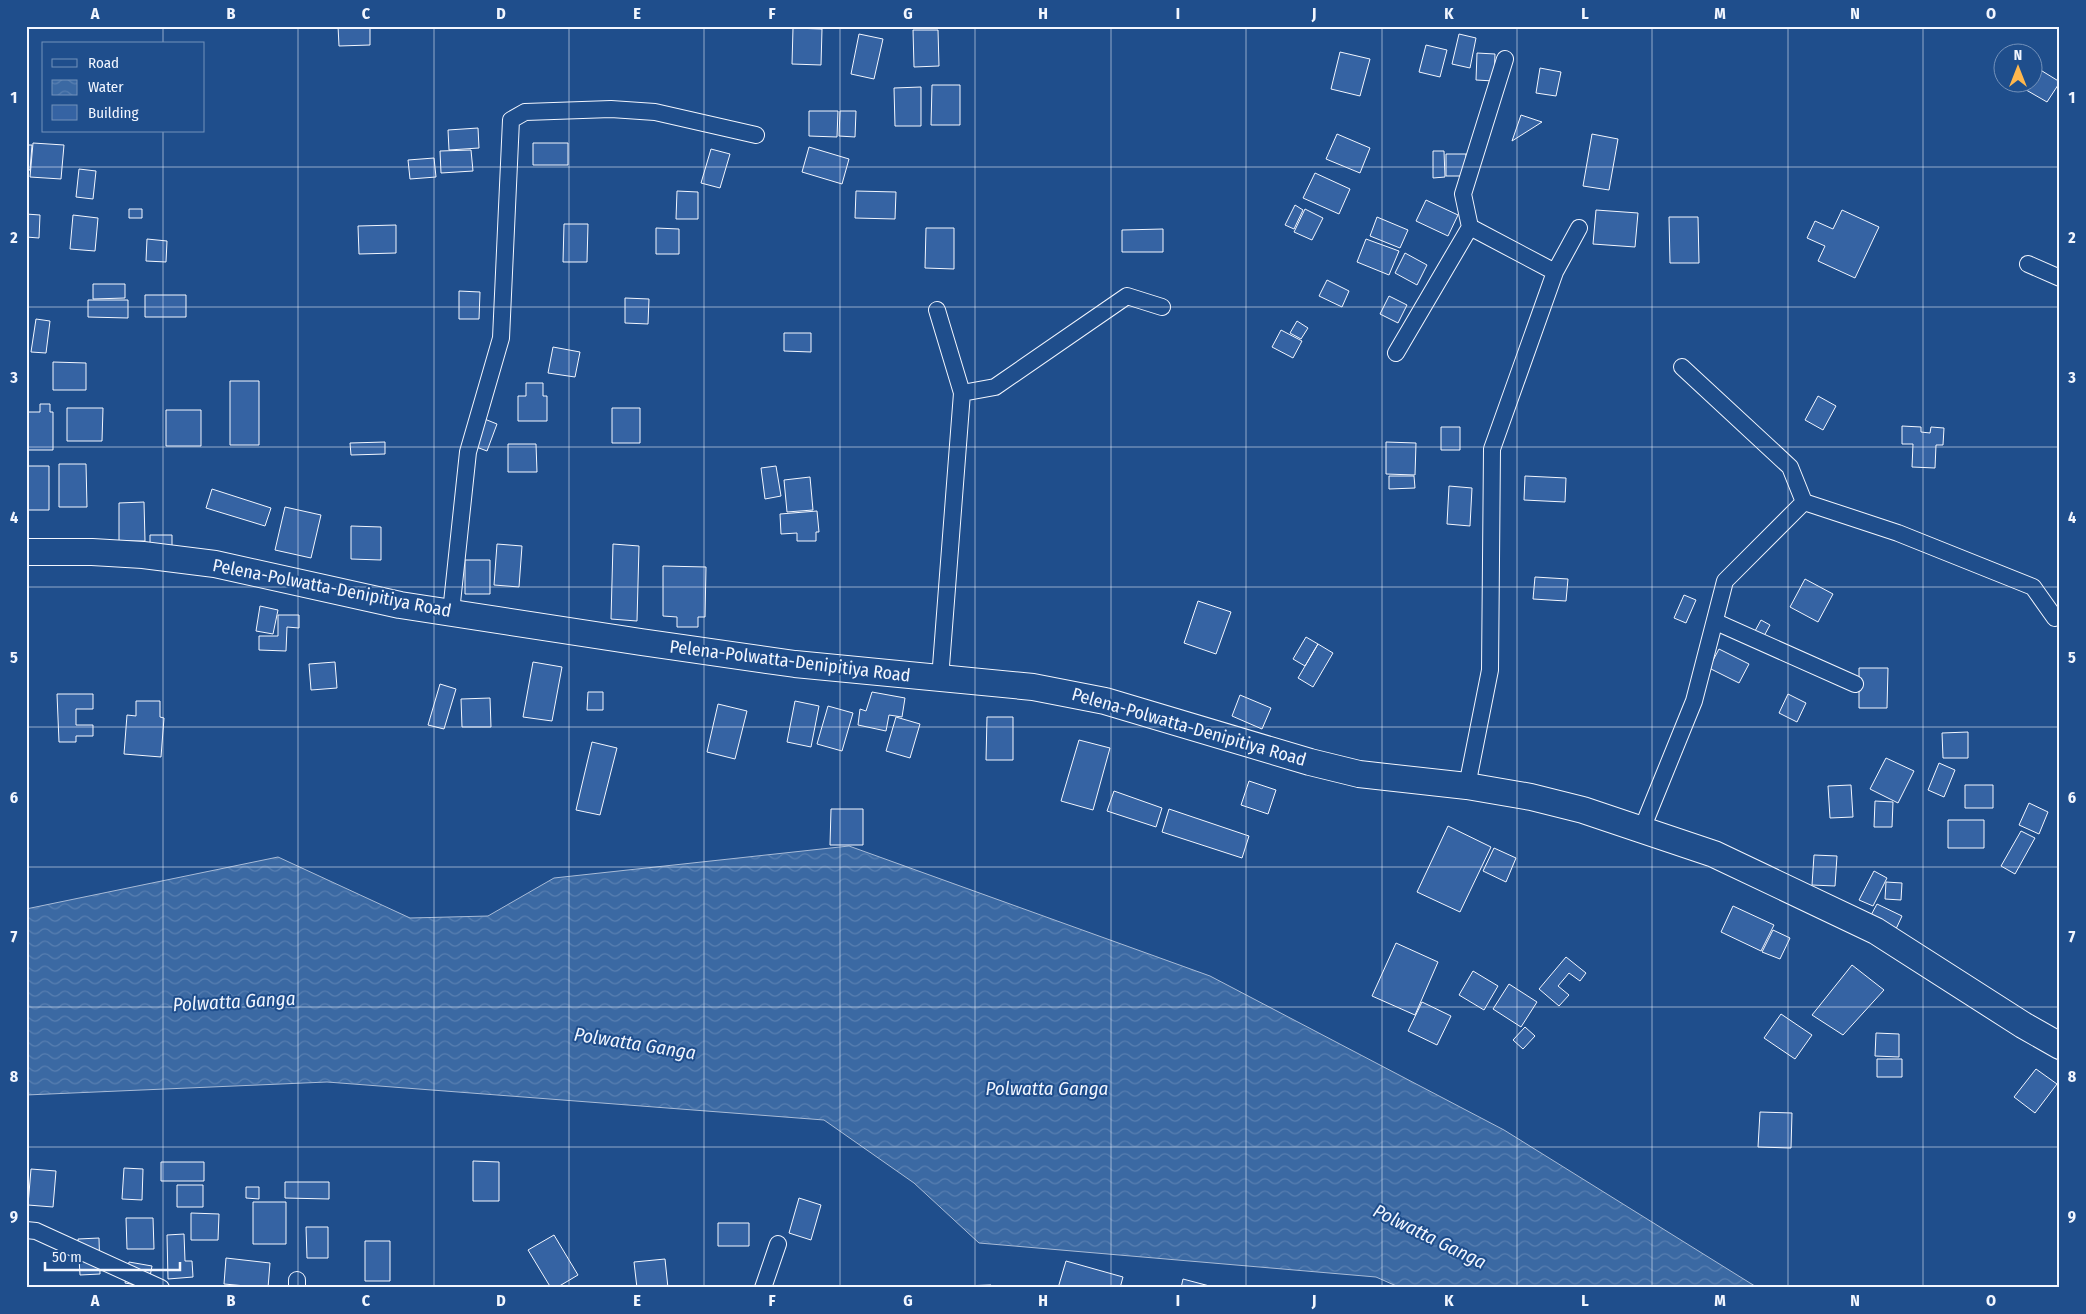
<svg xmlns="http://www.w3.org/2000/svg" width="2086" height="1314" font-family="'Fira Sans Condensed',sans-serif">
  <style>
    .water { fill: url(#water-waves); stroke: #a8bbd7 }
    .building { fill: #3563a3; stroke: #f2f6ff }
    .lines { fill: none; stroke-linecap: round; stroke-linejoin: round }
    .street-casing { stroke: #f2f6ff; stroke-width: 18 }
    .primary-casing { stroke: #f2f6ff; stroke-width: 28 }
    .street { stroke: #1f4e8c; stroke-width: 16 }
    .primary { stroke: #1f4e8c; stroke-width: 26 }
    .grid { fill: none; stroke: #f2f6ff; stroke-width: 1; stroke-opacity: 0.55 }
    .labels { text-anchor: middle; stroke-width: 4; stroke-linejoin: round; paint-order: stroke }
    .street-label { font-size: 18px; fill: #f2f6ff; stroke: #1f4e8c }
    .water-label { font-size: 19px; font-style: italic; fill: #f2f6ff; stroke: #1f4e8c }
    .neatline { fill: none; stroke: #f2f6ff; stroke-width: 2 }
    .grid-label { font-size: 16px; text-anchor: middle; font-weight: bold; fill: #f2f6ff }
  </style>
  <defs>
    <pattern id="water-waves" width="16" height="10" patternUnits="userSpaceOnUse" patternTransform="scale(1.25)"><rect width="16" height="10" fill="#3b69a3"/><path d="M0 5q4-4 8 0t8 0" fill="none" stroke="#587fb1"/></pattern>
  </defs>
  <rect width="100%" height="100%" fill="#1f4e8c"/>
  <path class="water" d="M849 846 1210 976 1504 1130 1758 1288H1401L1376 1277 979 1243 914 1183 824 1120 327 1082 26 1095V909L278 857 410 918 488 916 554 878Z"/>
  <path class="building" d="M338 26H370V45L339 46Z
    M793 28 822 29 821 65 792 64Z
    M913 30H938L939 66 914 67Z
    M859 34 883 39 874 79 851 74Z
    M1459 34 1476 38 1470 68 1452 64Z
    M1426 45 1447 50 1440 77 1419 72Z
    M1340 52 1370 59 1360 96 1331 89Z
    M1477 53 1495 54 1494 81 1476 80Z
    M2034 66 2060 82 2047 102 2021 87 2023 82H2034Z
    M1540 68 1561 72 1556 96 1536 93Z
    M932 85H960V125H931Z
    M921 87V126H895L894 88Z
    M809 111H838L837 137 809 136Z
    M840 111H856L855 137 839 136Z
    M1521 115 1542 122 1512 141Z
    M478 128 479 148 449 150 448 130Z
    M1337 134 1370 148 1360 173 1326 159Z
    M1592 134 1618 139 1609 190 1583 186Z
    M33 143 64 145 61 179 30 177Z
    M533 143H568V165H533Z
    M26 145H32L30 170H26Z
    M809 147 849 159 842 184 802 172Z
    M711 149 730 154 720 188 701 183Z
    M471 150 473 171 441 173 440 151Z
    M1433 151H1444L1445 177 1433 178Z
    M1446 154H1466V176H1446Z
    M434 158 436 177 410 179 408 160Z
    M79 169 96 171 93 199 76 197Z
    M1315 173 1350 189 1339 214 1303 198Z
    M677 191 698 192V219H676Z
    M856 191 896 192 895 219 855 218Z
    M1426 200 1458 215 1448 236 1416 221Z
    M1295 205 1303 210 1294 229 1285 225Z
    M129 209H142V218H129Z
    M1305 209 1323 218 1312 240 1294 232Z
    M1596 210 1638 213 1635 247 1593 244Z
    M1842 210 1879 227 1855 278 1818 261 1825 246 1807 238 1815 221 1833 229Z
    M26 214 40 215 39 238 26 237Z
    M73 215 98 218 95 251 70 249Z
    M1377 217 1408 230 1400 248 1370 236Z
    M1669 217H1698L1699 263H1670Z
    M564 224H588L587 262H563Z
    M396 225V253L359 254 358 226Z
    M656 228 679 229V254H656Z
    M926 228H954V269L925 268Z
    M1163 229V252H1122V230Z
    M147 239 167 241 166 262 146 261Z
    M1366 239 1399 251 1389 275 1357 262Z
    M1405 253 1427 265 1417 285 1395 273Z
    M1327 280 1349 291 1342 307 1319 296Z
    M93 284H125V298L93 299Z
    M459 291 480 292 479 319H459Z
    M145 295H186V317H145Z
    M1389 296 1407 305 1398 323 1380 314Z
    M625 298 649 299 648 324 625 323Z
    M88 300H128V318L88 317Z
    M36 319 50 321 46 353 31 352Z
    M1297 321 1308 328 1301 339 1290 333Z
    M1281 330 1302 341 1293 358 1272 347Z
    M784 333H811V352L784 351Z
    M553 347 580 352 575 377 548 373Z
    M53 362 86 363V390H53Z
    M230 381H259V445H230Z
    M526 383H543V396H547V421H518V396H526Z
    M1818 396 1836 406 1823 430 1805 420Z
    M40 404H50V412H53V450H26V412H40Z
    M67 408H103L102 441H67Z
    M612 408H640V443H612Z
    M166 410H201V446H166Z
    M482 418 497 424 487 451 471 445Z
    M1902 426 1921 427V432L1930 433 1931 427 1944 428 1943 445H1936L1935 468 1912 467 1913 444H1902Z
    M1441 427H1460V450H1441Z
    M385 442V454L351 455 350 443Z
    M1386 442 1416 443 1415 475 1386 474Z
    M508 444H536L537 472H508Z
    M59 464H86L87 507H59Z
    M26 466H49V510H26Z
    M776 466 781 496 765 499 761 468Z
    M1389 476H1414L1415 488 1389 489Z
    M1525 476 1566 478 1565 502 1524 500Z
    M810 477 813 510 787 512 784 480Z
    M1449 486 1472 488 1470 526 1447 524Z
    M212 489 271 508 265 526 206 508Z
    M144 502 145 541H119V503Z
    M285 507 321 515 311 558 275 550Z
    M817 511 819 532H816V541H797V533L781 534 780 514Z
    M351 526 381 527V560L351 559Z
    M150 535H172V552L150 551Z
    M497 544 522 546 519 587 494 585Z
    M613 544 639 546 637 621 611 619Z
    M465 560H490V594H465Z
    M663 566 706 567 705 617H698V627H677V617L663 616Z
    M1535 577 1568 579 1566 601 1533 599Z
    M1805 579 1833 594 1818 622 1790 607Z
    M1684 595 1696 600 1686 623 1674 618Z
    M1198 601 1231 612 1216 654 1184 643Z
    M260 606 278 610 273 634 256 631Z
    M278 615H299V628L287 627 286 651 259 650V636H278Z
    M1761 620 1770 625 1764 636 1755 631Z
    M1306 637 1318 644 1305 666 1293 659Z
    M1318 644 1333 653 1313 687 1298 678Z
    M1719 649 1749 664 1739 683 1709 668Z
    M335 662 337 688 311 690 309 664Z
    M533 662 562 667 552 721 523 717Z
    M1859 668H1888L1887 708H1859Z
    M440 684 456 689 444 729 428 725Z
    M588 692H603V710H587Z
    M872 692 905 698 902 717 889 715 886 731 858 725 860 709 866 711Z
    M57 694H93V709H76V725H93V736H76V742H59Z
    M1788 694 1806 703 1797 722 1779 713Z
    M1240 695 1271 708 1262 729 1232 716Z
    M490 698 491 727H462L461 699Z
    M136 701H160V717L164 718 161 757 124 754 127 715 136 716Z
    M795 701 819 706 811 747 787 742Z
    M718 704 747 711 735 759 707 752Z
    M828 706 853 713 842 751 817 744Z
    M896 717 920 724 910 758 886 751Z
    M987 717H1013V760H986Z
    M1968 732V758H1943L1942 733Z
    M1079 740 1110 748 1093 810 1061 801Z
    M592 742 617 748 600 815 576 810Z
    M1886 758 1914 771 1898 803 1870 789Z
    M1939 763 1955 770 1944 797 1928 790Z
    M1249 781 1276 790 1268 814 1241 805Z
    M1851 785 1853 817 1830 818 1828 786Z
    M1965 785H1993V808H1965Z
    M1114 791 1162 808 1156 827 1107 811Z
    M1875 801 1893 802 1892 827H1874Z
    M2029 803 2048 812 2039 834 2019 825Z
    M831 809H863V845H830Z
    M1169 809 1249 836 1242 858 1162 832Z
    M1948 820H1984V848H1948Z
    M1448 826 1491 847 1460 912 1417 892Z
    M2021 831 2035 838 2015 874 2001 866Z
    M1494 848 1516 858 1506 882 1483 871Z
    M1814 855 1837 856 1835 886 1812 885Z
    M1874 871 1887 878 1873 906 1859 900Z
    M1886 882 1902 883 1901 900 1885 899Z
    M1877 904 1902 916 1896 929 1870 917Z
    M1733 906 1774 925 1761 951 1721 932Z
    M1773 930 1790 938 1780 959 1762 952Z
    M1396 943 1438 962 1415 1015 1372 996Z
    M1566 957 1586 973 1580 981 1569 973 1558 986 1569 995 1559 1006 1539 989Z
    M1852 965 1884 990 1843 1035 1812 1015Z
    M1473 971 1498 986 1484 1010 1459 995Z
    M1509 984 1537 1002 1521 1027 1493 1009Z
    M1422 1002 1451 1016 1437 1045 1408 1031Z
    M1781 1014 1812 1035 1795 1059 1764 1038Z
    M1525 1027 1535 1036 1523 1049 1513 1040Z
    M1876 1033 1899 1034V1057L1875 1056Z
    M1877 1059H1902V1077H1877Z
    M2036 1069 2057 1084 2035 1113 2014 1097Z
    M1760 1112 1792 1113 1791 1148 1758 1147Z
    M473 1161 499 1162V1201H473Z
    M161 1162H204V1181H161Z
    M124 1168 143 1169 142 1200 122 1199Z
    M31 1169 56 1171 53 1207 28 1205Z
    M285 1182H329V1199L285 1198Z
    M177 1185H203V1207H177Z
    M246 1187H259V1199L246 1198Z
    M799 1198 821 1205 811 1240 789 1233Z
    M253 1202H286V1244H253Z
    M191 1213 219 1214 218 1240H191Z
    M126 1218H153L154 1249H127Z
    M718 1223H749V1246H718Z
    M306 1227H328V1258H307Z
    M184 1234 185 1261H192L193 1277 168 1279 167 1235Z
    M554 1235 578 1275 556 1288H551L528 1250Z
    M99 1238 100 1274 80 1275 78 1239Z
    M365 1241H390V1281H365Z
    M226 1258 270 1263 268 1288 224 1284Z
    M665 1259 668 1288H637L634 1262Z
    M1066 1261 1123 1277 1120 1288H1058Z
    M129 1262 152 1266 148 1287 125 1283Z
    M1183 1279 1217 1288H1181Z
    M991 1285V1288H962V1286Z"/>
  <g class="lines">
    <g class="street-casing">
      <path id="street" d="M1470 227 1555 272
        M2028 264 2060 278
        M937 310 962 393 940 679
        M1396 353 1470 227 1463 194 1505 59
        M1682 367 1790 467 1804 502
        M962 393 995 387 1127 296 1162 307
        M1804 502 1898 533 2033 587 2055 618
        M451 612 468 452 501 338 511 120 525 112 611 109 655 112 756 135
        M1716 622 1855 684
        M1467 786 1490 670 1492 449 1555 272 1579 228
        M1642 829 1694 701 1725 581 1804 502
        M26 1230 36 1231 161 1288
        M297 1288V1280
        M763 1288 778 1244"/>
    </g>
    <g class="primary-casing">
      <path id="primary" d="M26 552H92L143 555 215 564 400 605 641 642 795 664 1033 687 1105 701 1310 762 1359 774 1467 786 1531 797 1583 810 1714 854 1876 931 2023 1025 2060 1046"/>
    </g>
    <use href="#street" class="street"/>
    <use href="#primary" class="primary"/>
  </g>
  <path class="grid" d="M163 26V44M298 26V1288M434 26V1288M569 26V1288M704 26V1288M840 26V1288M975 26V1288M1111 26V1288M1246 26V1288M1382 26V1288M1517 26V1288M1652 26V1288M1788 26V1288M1923 26V1288M163 131V1288M26 167H2060M26 307H2060M26 447H2060M26 587H2060M26 727H2060M26 867H2060M26 1007H2060M26 1147H2060"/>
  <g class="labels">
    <g class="street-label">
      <text transform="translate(332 588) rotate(11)" y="6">Pelena-Polwatta-Denipitiya Road</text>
      <text transform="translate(790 661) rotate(7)" y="6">Pelena-Polwatta-Denipitiya Road</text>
      <text transform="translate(1189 727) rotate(16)" y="6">Pelena-Polwatta-Denipitiya Road</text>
    </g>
    <g class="water-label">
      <text transform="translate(234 1001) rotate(-3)" y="7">Polwatta Ganga</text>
      <text transform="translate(635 1043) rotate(9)" y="7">Polwatta Ganga</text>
      <text x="1047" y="1095">Polwatta Ganga</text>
      <text transform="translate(1430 1236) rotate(26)" y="7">Polwatta Ganga</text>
    </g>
  </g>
  <rect width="2086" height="1314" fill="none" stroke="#1f4e8c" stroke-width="55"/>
  <rect x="42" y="42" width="162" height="90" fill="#1f4e8c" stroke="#7391ba"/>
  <rect x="52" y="59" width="25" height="8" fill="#1f4e8c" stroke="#7391ba"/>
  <text x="88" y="68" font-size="15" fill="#f2f6ff">Road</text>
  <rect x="52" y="80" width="25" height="15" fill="url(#water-waves)" stroke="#7391ba"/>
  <text x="88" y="92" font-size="15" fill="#f2f6ff">Water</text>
  <rect x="52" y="105" width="25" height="15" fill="#3563a3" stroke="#7391ba"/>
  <text x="88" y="118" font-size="15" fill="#f2f6ff">Building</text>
  <g transform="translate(2018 68)"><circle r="24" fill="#1f4e8c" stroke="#7391ba"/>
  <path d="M0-4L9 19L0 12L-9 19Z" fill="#ffb74d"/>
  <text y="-8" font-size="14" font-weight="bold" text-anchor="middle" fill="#f2f6ff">N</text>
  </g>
  <path d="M45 1262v8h135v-8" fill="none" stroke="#f2f6ff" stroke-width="2.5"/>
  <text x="52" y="1262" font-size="15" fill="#f2f6ff" stroke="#1f4e8c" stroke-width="4" paint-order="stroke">50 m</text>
  <rect x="28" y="28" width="2030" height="1258" class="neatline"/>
  <g class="grid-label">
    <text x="95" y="19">A</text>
    <text x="231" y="19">B</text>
    <text x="366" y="19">C</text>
    <text x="501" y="19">D</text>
    <text x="637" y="19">E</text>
    <text x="772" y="19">F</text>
    <text x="908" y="19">G</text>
    <text x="1043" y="19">H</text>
    <text x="1178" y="19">I</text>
    <text x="1314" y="19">J</text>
    <text x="1449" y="19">K</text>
    <text x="1585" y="19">L</text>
    <text x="1720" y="19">M</text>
    <text x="1855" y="19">N</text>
    <text x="1991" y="19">O</text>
    <text x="14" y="103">1</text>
    <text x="2072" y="103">1</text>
    <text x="14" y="243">2</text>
    <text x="2072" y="243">2</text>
    <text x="14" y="383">3</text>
    <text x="2072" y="383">3</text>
    <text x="14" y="523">4</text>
    <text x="2072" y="523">4</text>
    <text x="14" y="663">5</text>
    <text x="2072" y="663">5</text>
    <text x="14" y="803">6</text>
    <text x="2072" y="803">6</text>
    <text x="14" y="942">7</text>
    <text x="2072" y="942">7</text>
    <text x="14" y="1082">8</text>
    <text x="2072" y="1082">8</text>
    <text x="14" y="1222">9</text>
    <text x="2072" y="1222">9</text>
    <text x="95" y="1306">A</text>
    <text x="231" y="1306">B</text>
    <text x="366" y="1306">C</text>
    <text x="501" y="1306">D</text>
    <text x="637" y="1306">E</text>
    <text x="772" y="1306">F</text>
    <text x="908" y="1306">G</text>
    <text x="1043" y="1306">H</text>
    <text x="1178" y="1306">I</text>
    <text x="1314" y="1306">J</text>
    <text x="1449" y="1306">K</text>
    <text x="1585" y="1306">L</text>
    <text x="1720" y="1306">M</text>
    <text x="1855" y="1306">N</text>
    <text x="1991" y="1306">O</text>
  </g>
</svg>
